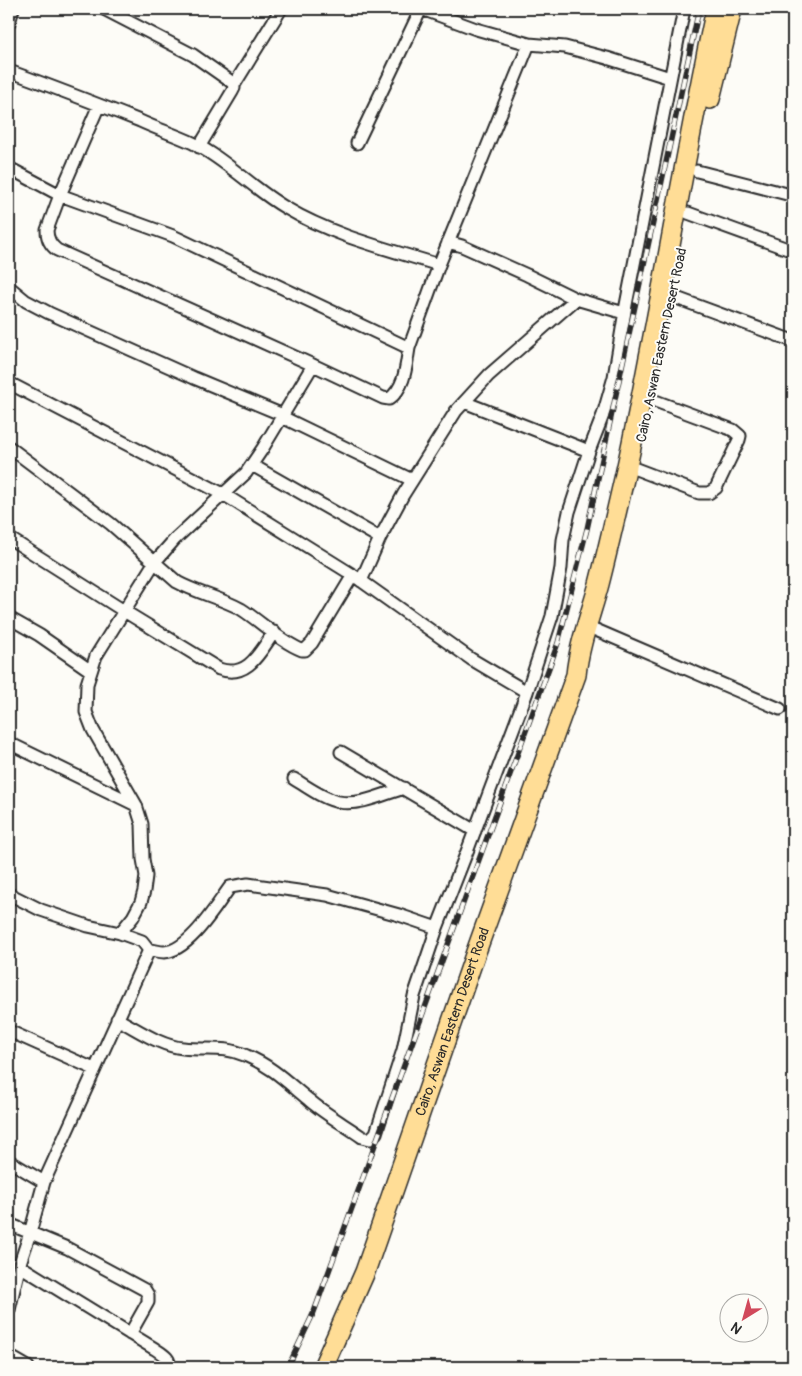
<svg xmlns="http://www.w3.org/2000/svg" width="802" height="1376" font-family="Pangolin,sans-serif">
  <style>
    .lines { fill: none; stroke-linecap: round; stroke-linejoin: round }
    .minor-casing { stroke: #2b2b2b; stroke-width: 15 }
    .trunk-casing { stroke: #2b2b2b; stroke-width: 22 }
    .minor { stroke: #fdfcf7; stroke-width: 11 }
    .trunk { stroke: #ffdd96; stroke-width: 19 }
    .rail-casing { stroke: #2b2b2b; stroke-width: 5.5 }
    .rail { stroke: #fdfcf7; stroke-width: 4; stroke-dasharray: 11; stroke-linecap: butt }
    .labels { text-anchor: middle; stroke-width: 4; stroke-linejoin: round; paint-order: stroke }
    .street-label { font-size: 14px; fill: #2b2b2b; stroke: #fdfcf7 }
  </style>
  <rect width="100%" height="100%" fill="#fdfcf7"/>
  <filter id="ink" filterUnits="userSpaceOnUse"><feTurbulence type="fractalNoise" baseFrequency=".02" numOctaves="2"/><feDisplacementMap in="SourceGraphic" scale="10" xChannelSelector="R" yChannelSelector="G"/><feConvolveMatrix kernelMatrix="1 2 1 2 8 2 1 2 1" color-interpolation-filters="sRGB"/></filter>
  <g filter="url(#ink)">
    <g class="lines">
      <g class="minor-casing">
        <path id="minor" d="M104 9 193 55 233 83 234 88 232 92 199 147
          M422 9 476 29 529 44 565 47 607 58 670 78
          M9 23 13 9
          M9 71C53 87 97 104 140 121 157 129 176 135 193 143 227 160 253 189 286 208 333 236 388 249 439 265
          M234 85 281 9
          M99 105 60 195 173 236 409 348 439 265 529 44
          M357 143 421 9
          M9 168 60 195 47 230C47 239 50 245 57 250L313 365 383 398 389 399C405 388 406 366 409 348
          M697 171 787 194 793 193
          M688 213 793 251
          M448 242 462 246 527 275 576 299 624 313
          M9 287 26 301 49 313 194 378 283 415
          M671 296 793 341
          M9 383 223 494 353 575 471 659 527 692
          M464 402 589 451
          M282 417 412 480
          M9 447 111 524 177 582C197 593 221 598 241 609 260 621 281 642 302 650H305L312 643 353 575
          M252 465 380 538
          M636 469 699 493H709L716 488 739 440 740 436 733 430 650 399
          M9 538 124 611 219 669C248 679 260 652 274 632
          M361 581 380 538 403 495 456 411 489 375 576 299
          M9 618 39 635 91 671
          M596 630 780 709
          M9 743 136 805
          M341 752 475 831
          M294 779C308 787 323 799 339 802 360 806 384 794 404 788
          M9 894 41 910 88 926 120 933 142 941 149 950 44 1182 30 1233 21 1260 9 1310
          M120 933 133 917 141 902 144 891 146 876 143 859 142 824 136 805 93 730 86 712 87 684 96 656 154 563 175 539 246 473 263 448 313 365
          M149 950C154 950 159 952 164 952 189 951 216 906 230 887L248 884 327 895 399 915 437 928
          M117 1019C137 1029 160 1046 183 1048 207 1051 223 1045 247 1056 273 1067 288 1083 309 1100 325 1114 345 1125 362 1137L370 1139 376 1133 403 1050 414 996 437 928 468 849 527 692 552 616 561 568 563 540 569 512 589 451 603 415 614 377 626 305 684 9
          M9 1031 94 1069
          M9 1161 44 1182
          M9 1224 67 1248 145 1290 148 1295V1302L130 1334
          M20 1266 155 1349C162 1354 171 1358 169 1367
          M9 1356 28 1367"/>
      </g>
      <g class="trunk-casing">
        <g id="trunk">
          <path d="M710 99 732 9"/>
          <path id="s1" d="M323 1367 365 1272 476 952 576 675C579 644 591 614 599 584 609 545 618 505 627 466 660 314 683 160 716 9"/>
        </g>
      </g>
      <use href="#minor" class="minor"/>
      <use href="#trunk" class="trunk"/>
      <g class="rail-casing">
        <path id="rail" d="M288 1367 314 1312 558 643 587 529 699 9"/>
      </g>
      <use href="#rail" class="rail"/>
    </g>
  </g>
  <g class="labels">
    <g class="street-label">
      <text transform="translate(661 345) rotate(-78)" y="5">Cairo, Aswan Eastern Desert Road</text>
      <text dy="5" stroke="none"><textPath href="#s1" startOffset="369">Cairo, Aswan Eastern Desert Road</textPath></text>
    </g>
  </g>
  <rect width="802" height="1376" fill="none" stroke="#fdfcf7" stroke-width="30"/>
  <rect x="15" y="15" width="772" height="1346" fill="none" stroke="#2b2b2b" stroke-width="2" filter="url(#ink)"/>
  <g transform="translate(744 1318) rotate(217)"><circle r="24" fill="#fdfcf7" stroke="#a9a8a5"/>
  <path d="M0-4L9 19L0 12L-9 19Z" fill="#d1495b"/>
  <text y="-8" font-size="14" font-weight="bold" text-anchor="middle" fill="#2b2b2b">N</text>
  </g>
</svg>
